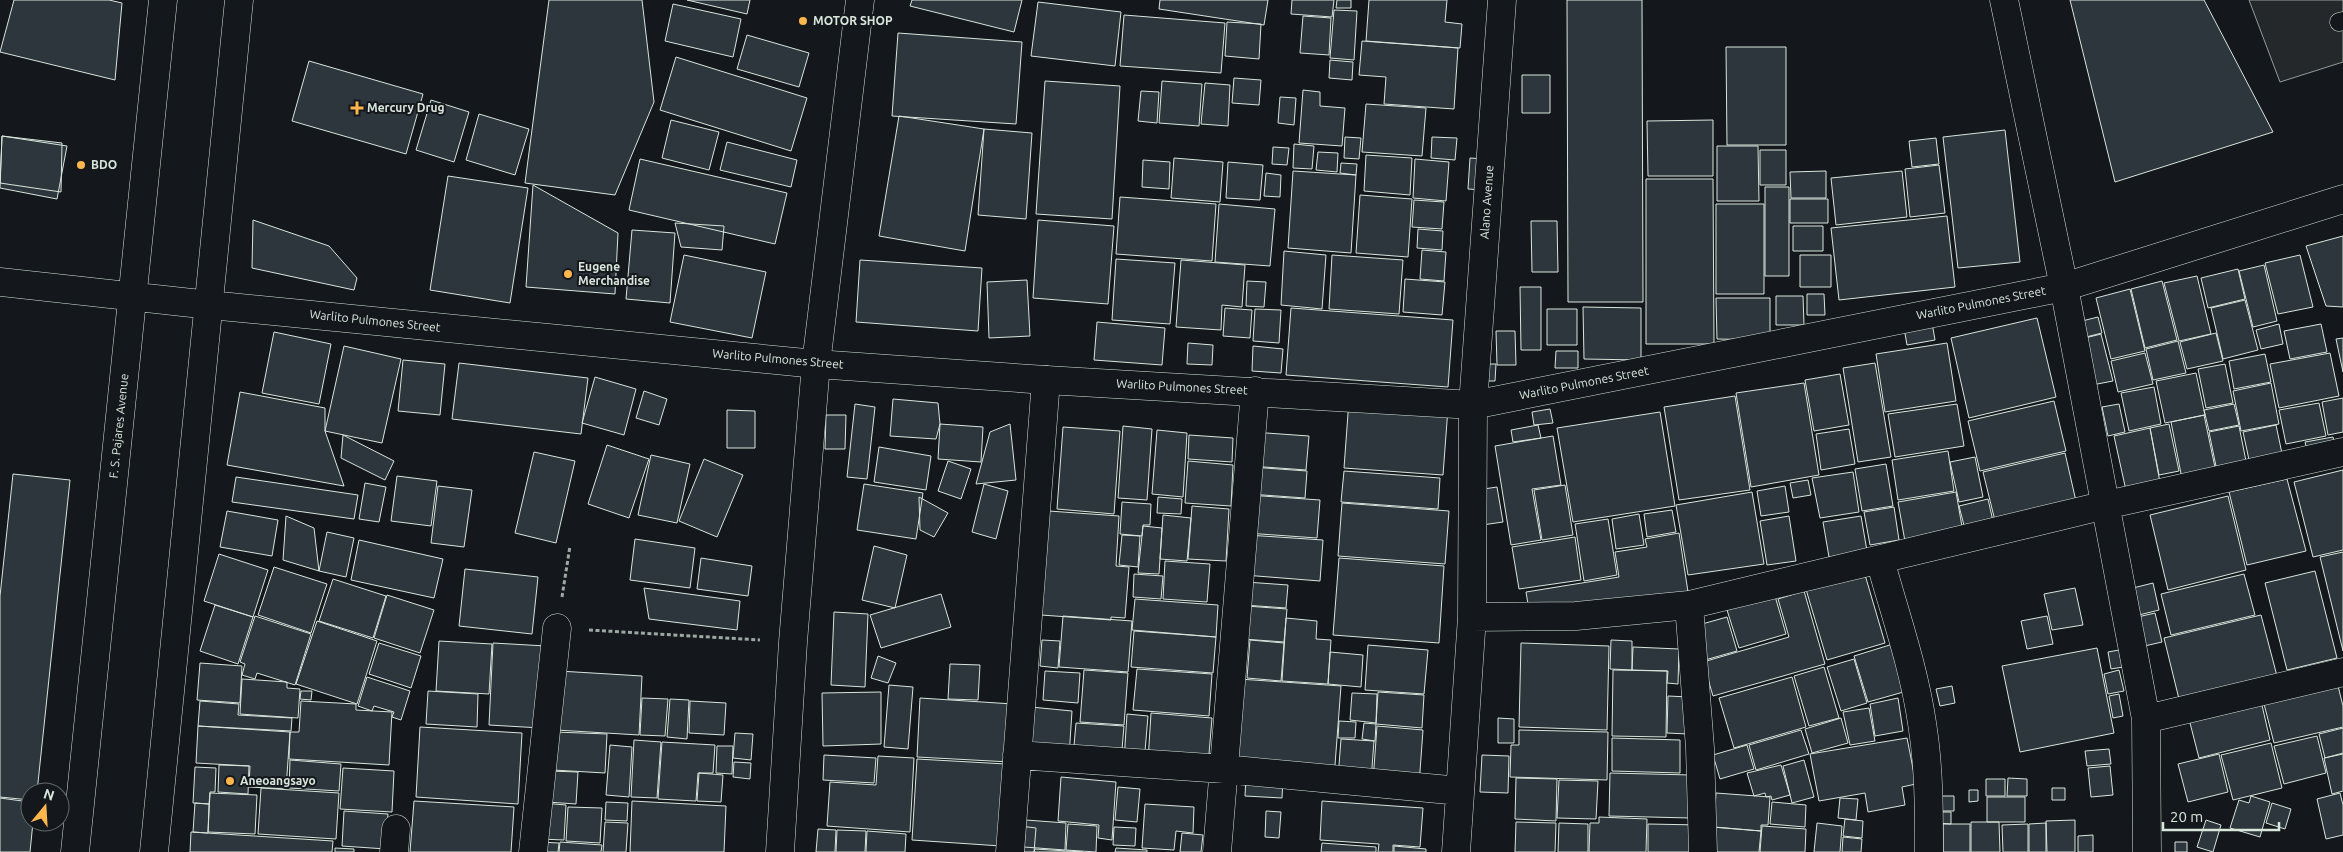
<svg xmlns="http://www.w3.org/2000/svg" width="2343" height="852" font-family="Ubuntu,sans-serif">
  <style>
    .parking { fill: #24282b; stroke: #939e99 }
    .building { fill: #2c363c; stroke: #d8e6dc }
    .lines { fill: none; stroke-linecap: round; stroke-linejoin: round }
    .lane-casing { stroke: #d8e6dc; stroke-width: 19 }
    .street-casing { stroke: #d8e6dc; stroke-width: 29 }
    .secondary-casing { stroke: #d8e6dc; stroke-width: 29 }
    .path { stroke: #9da8a2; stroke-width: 3; stroke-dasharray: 4 2.5; stroke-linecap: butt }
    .lane { stroke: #14181c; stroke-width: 18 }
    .street { stroke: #14181c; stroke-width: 28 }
    .secondary { stroke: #14181c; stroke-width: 28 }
    .poi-dot { fill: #ffb74d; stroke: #14181c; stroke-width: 2 }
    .labels { text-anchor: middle; stroke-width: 4; stroke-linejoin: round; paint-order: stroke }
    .poi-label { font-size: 12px; font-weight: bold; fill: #d8e6dc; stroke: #14181c; text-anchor: start }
    .street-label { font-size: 12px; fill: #d8e6dc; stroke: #14181c }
  </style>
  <rect width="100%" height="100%" fill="#14181c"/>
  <path class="parking" d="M2249 0H2343V62L2280 82Z"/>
  <path class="building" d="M14 0H109L122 3 115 80 0 52Z
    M549 0H642L654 102 615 195 525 183Z
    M687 0H750L747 14Z
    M912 0H1022L1014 32 910 6Z
    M1160 0H1268L1264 25 1159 9Z
    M1292 0H1334L1332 17 1291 14Z
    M1337 0H1351V8H1336Z
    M1369 0H1447L1445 22 1462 24 1460 48 1366 41Z
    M1567 0H1642L1643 302H1568Z
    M2070 0H2204L2273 132 2115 182Z
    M1038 2 1121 12 1115 66 1031 56Z
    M673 4 741 19 733 57 665 41Z
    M1334 10 1357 11 1354 60 1330 58Z
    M1124 15 1225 23 1221 73 1120 66Z
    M1303 16 1331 18 1329 55 1300 53Z
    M1227 22 1261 24 1259 59 1225 56Z
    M898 33 1022 42 1016 124 892 116Z
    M747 35 809 53 799 87 737 69Z
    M1362 41 1458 48 1454 109 1384 104 1386 77 1359 75Z
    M1726 47H1786V145H1727Z
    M676 57 807 98 791 151 660 110Z
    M1330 60 1353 62 1352 80 1329 78Z
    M309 61 423 94 406 154 292 121Z
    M1522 75H1550V113H1522Z
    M1234 78 1261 80 1259 105 1232 103Z
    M1045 81 1120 86 1112 219 1036 214Z
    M1162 81 1202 84 1199 126 1159 123Z
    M1205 83 1230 85 1228 126 1201 124Z
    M1303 90 1320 92V106L1345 108 1342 146 1299 143Z
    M1141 91 1159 92 1157 123 1138 121Z
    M1280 97 1296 98 1294 125 1278 123Z
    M431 100 469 112 454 162 416 150Z
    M1366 104 1426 108 1422 156 1362 152Z
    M479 114 529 129 515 175 466 160Z
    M899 116 984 129 965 251 879 236Z
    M671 120 719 132 709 170 662 158Z
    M1713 120V176H1648L1647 121Z
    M984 129 1032 133 1026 219 978 215Z
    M2005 130 2020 262 1958 268 1943 137Z
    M2 136 62 143 61 192 0 183Z
    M2 136 67 146 57 199 0 188Z
    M1345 137 1361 138 1359 159 1344 158Z
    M1432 137 1457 138 1455 160 1431 158Z
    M1936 138 1939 164 1912 167 1909 141Z
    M727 142 797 160 791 187 720 170Z
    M1294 144 1314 146 1312 169 1293 168Z
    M1717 146H1758L1759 201H1717Z
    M1273 147 1289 148 1287 165 1272 164Z
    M1760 150H1786V185H1760Z
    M1318 152 1338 153 1337 172 1316 170Z
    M1366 155 1412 158 1410 195 1364 191Z
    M1174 158 1223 162 1220 202 1171 198Z
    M1470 158 1485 159 1483 190 1468 189Z
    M640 159 787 193 775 244 629 210Z
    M1415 159 1449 162 1446 201 1413 198Z
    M1143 160 1170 162 1169 189 1142 187Z
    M1228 162 1263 165 1260 200 1226 198Z
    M1341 163 1357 164 1356 175 1340 173Z
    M1939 165 1945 213 1910 217 1905 169Z
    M1293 171 1356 175 1351 253 1288 248Z
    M1826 171V198H1791L1790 172Z
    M1902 171 1907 217 1836 225 1831 178Z
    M1266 173 1281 175 1280 197 1264 196Z
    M448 176 528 188 510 303 430 290Z
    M1646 179H1713L1714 344H1646Z
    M533 185 618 233 615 294 526 287Z
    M1765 187H1789V276H1765Z
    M1360 195 1412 199 1408 257 1356 253Z
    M1120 197 1216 204 1212 261 1116 254Z
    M1790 199H1828V223H1790Z
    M1414 200 1444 202 1442 229 1412 227Z
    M1219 204 1275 209 1270 266 1215 262Z
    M1716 204H1764V294H1716Z
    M1947 216 1955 287 1839 300 1831 228Z
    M253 220 329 246 357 278 354 290 252 268Z
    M1038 220 1114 226 1108 304 1033 298Z
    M1531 221H1557L1558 272H1532Z
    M675 223 724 226 722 250 681 247Z
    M1793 226H1823V251H1793Z
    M1418 229 1443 231 1442 250 1417 248Z
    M632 230 675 233 670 303 626 299Z
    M2343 236V307L2326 306 2306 246Z
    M1422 250 1446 252 1444 281 1420 279Z
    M1284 251 1326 255 1322 309 1281 305Z
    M684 255 766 272 752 338 670 322Z
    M1332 255 1403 260 1399 314 1329 309Z
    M1800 255H1831V287H1800Z
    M2300 255 2313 307 2278 314 2265 263Z
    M1116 259 1175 263 1170 324 1112 320Z
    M860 260 982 268 978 331 856 322Z
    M1181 260 1245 265 1242 307 1222 305 1221 330 1176 327Z
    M2264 265 2277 321 2253 327 2239 271Z
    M2238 269 2245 299 2208 308 2201 278Z
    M2197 276 2211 334 2179 341 2164 283Z
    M1405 279 1445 282 1442 315 1403 312Z
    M1027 280 1030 336 989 338 987 282Z
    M1247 281 1266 282 1264 307 1246 306Z
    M2162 281 2177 340 2145 348 2131 289Z
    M1520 287H1541V350H1521Z
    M2130 289 2145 351 2111 359 2096 298Z
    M1807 294H1824L1825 315H1807Z
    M1776 296H1803L1804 325H1776Z
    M1716 298H1770V340L1717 339Z
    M2245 300 2258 350 2223 359 2211 308Z
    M1583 307 1641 308V360L1584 359Z
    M1225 308 1252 310 1250 338 1223 336Z
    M1291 308 1453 320 1448 387 1286 375Z
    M1255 309 1281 310 1279 343 1253 341Z
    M1547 309H1577V345H1547Z
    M1931 317 1935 340 1907 345 1903 322Z
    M2098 317 2102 333 2086 337 2082 321Z
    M2037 318 2056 397 1969 418 1951 338Z
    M1097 322 1165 328 1162 365 1094 360Z
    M2279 324 2283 344 2261 349 2256 330Z
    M2321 324 2327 352 2290 359 2284 331Z
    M1496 331H1515L1516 365H1497Z
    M274 332 331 344 319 404 262 393Z
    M2216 333 2223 361 2187 369 2180 342Z
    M2101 334 2113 381 2092 385 2081 339Z
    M2343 338V372L2336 339Z
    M2178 341 2186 373 2153 380 2146 349Z
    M1188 343 1213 345 1212 365 1187 364Z
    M1947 343 1956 401 1885 412 1876 354Z
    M344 346 401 359 382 443 325 431Z
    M1253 346 1283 349 1281 373 1252 371Z
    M1556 351H1578V368H1555Z
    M2145 353 2153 384 2118 392 2111 361Z
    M2330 353 2339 396 2279 408 2270 364Z
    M2265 354 2271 382 2234 389 2229 361Z
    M403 360 445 364 440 415 398 411Z
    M459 363 588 378 581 434 452 419Z
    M1875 363 1891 457 1858 462 1843 368Z
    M1487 364H1496L1495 381H1487Z
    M2225 364 2233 403 2206 408 2198 369Z
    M2196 373 2205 415 2165 423 2156 381Z
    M1840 374 1849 425 1814 431 1805 380Z
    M595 377 636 389 624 435 582 423Z
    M1804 383 1819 475 1751 487 1736 393Z
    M2271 383 2279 424 2241 431 2233 391Z
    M2154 387 2161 424 2129 431 2121 393Z
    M644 391 667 399 659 425 636 418Z
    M240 392 325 408V431L344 486 227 465Z
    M1735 396 1750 490 1679 500 1664 407Z
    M2343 398V432L2328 435 2322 402Z
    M893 399 938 403 940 424 936 439 890 436Z
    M1349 400 1448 408 1443 475 1344 468Z
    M2054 401 2066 451 1980 471 1968 421Z
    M2319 403 2326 436 2286 444 2279 410Z
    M855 404 875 407 867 479 847 477Z
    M1957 404 1964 446 1895 457 1888 414Z
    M2119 404 2125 432 2108 436 2102 407Z
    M2234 404 2239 425 2209 431 2204 410Z
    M1550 409 1553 423 1534 425 1532 412Z
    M727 410 755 411V448H727Z
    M1660 412 1675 506 1573 522 1557 428Z
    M826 415H846L845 449H825Z
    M2204 415 2217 477 2183 484 2171 422Z
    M940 424 983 427 981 462 938 459Z
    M1010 424 1016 480 976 484 990 432Z
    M2169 424 2179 471 2159 475 2150 428Z
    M1538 425 1541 438 1513 442 1511 430Z
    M2276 425 2284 463 2251 469 2243 432Z
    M1123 426 1152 429 1147 500 1118 498Z
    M2239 426 2248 471 2218 476 2209 432Z
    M1063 427 1120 431 1114 514 1057 509Z
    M2150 428 2161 488 2127 495 2114 436Z
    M1849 429 1855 464 1821 470 1816 434Z
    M1157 430 1187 433 1183 497 1152 494Z
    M1252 432 1309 436 1306 470 1250 466Z
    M343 435 394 461 385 480 341 458Z
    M1189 435 1233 438 1232 462 1188 459Z
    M1553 436 1561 485 1532 489 1541 540 1511 545 1495 446Z
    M2333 437 2336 452 2309 458 2305 442Z
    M607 445 649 459 629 518 588 504Z
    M879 447 931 456 926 490 874 482Z
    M1948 451 1954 491 1898 500 1892 460Z
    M534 452 575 461 556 543 515 533Z
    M2065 453 2078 510 1997 529 1983 472Z
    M651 455 690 464 677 523 638 515Z
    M1975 457 1983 497 1959 502 1950 462Z
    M704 459 743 475 717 537 679 521Z
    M948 461 971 469 961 499 938 491Z
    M1188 461 1233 465 1231 506 1185 503Z
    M1886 464 1893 506 1862 511 1855 469Z
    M1251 467 1307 471 1305 498 1249 494Z
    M2343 470V550L2313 557 2294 482Z
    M1344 471 1440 478 1438 509 1341 502Z
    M1853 472 1859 512 1820 518 1812 478Z
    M13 474 70 480 37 792H30V800L0 797V596Z
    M397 476 437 481 431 526 391 521Z
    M236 477 358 495 354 519 232 502Z
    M2287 479 2306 551 2247 565 2229 492Z
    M1808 480 1811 495 1793 498 1790 483Z
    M365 483 386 487 379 522 359 519Z
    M864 484 923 493 916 539 857 530Z
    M984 484 1008 491 996 539 972 532Z
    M1565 485 1573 535 1542 540 1534 490Z
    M438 486 472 490 464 547 431 543Z
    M1785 486 1789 512 1761 516 1757 491Z
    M1497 487 1503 522 1482 525 1477 490Z
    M1752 492 1764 564 1688 575 1676 505Z
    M1956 492 1964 538 1906 547 1898 502Z
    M1248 495 1320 500 1317 538 1246 533Z
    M2228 496 2246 570 2168 590 2150 515Z
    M919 497 948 513 934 537 920 530Z
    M1158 497 1182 499 1181 514 1157 513Z
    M1988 499 1995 530 1967 537 1959 506Z
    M1122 502 1151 504 1150 525H1143L1142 536 1120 534Z
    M1342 503 1449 511 1445 564 1338 556Z
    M1192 506 1229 509 1226 561 1188 559Z
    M1894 507 1899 540 1870 545 1864 512Z
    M1672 510 1676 532 1647 537 1644 514Z
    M227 511 278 520 272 556 220 547Z
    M1049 511 1119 516 1116 566 1129 567 1125 618 1111 617V620L1041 615Z
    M1639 514 1644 545 1616 549 1612 519Z
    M1163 515 1191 518 1187 561 1160 559Z
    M286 516 314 528 319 571 283 560Z
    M1789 516 1796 561 1767 565 1760 521Z
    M1861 516 1867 551 1829 557 1823 522Z
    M1608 519 1617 575 1584 581 1575 524Z
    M1143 526 1162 528 1159 574 1138 573Z
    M327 532 354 538 346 577 319 571Z
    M1679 533 1688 592 1530 616 1526 592 1619 577 1615 552 1647 547 1645 539Z
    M1122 535 1140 536 1138 567 1119 565Z
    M1247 535 1323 540 1320 581 1244 575Z
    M1575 537 1581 580 1519 589 1512 547Z
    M635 539 695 548 690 588 630 580Z
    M359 540 443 559 434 598 351 580Z
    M874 546 907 555 895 608 862 600Z
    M2343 552V651L2320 557Z
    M219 554 268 570 253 617 204 601Z
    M701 558 752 566 748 596 697 589Z
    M1339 558 1444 566 1439 643 1333 635Z
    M1165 561 1210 564 1207 602 1163 599Z
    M274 567 327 584 311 633 258 615Z
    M1863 568 1885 643 1827 660 1805 586Z
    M465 569 538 577 532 634 459 626Z
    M2315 571 2337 658 2287 670 2265 583Z
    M1134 574 1163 576 1161 599 1133 597Z
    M2244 574 2255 615 2171 635 2161 594Z
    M333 579 386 596 373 638 319 621Z
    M1246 582 1288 585 1286 608 1244 605Z
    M2153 583 2159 610 2131 617 2125 590Z
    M644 588 740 601 737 630 649 619Z
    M2075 588 2083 625 2052 630 2044 594Z
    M1804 591 1825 664 1713 696 1703 662 1789 637 1778 599Z
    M941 594 951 627 881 648 870 615Z
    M387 595 434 610 420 653 374 638Z
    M1775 596 1786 634 1739 648 1727 610Z
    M1135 599 1218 605 1216 637 1132 630Z
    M215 605 253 617 238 664 200 651Z
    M1246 606 1287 609 1284 642 1243 639Z
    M834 612 868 614 865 687 831 685Z
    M2155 613 2162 642 2136 648 2129 619Z
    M2261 615 2277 676 2179 699 2164 638Z
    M255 616 311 634 295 685 257 673 255 679 242 675 245 664 240 662Z
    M1063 616 1132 621 1128 672 1059 667Z
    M2047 616 2053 644 2027 649 2021 621Z
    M1727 617 1737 651 1705 660 1695 626Z
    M1286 618 1317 621 1316 639 1331 640 1328 684 1282 681Z
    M317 621 377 641 357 704 296 684Z
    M1134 631 1216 637 1213 673 1131 667Z
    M1042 640 1060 641 1058 668 1040 666Z
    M1250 640 1284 643 1281 681 1247 678Z
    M1611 640 1632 641V670L1610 669Z
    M439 641 492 644 489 694 436 691Z
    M379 643 421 656 411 688 369 674Z
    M493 643 546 646 541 728 489 725Z
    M1521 643 1609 646 1607 730 1519 727Z
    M1893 644 1907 691 1868 702 1854 656Z
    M1368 645 1428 650 1424 694 1365 690Z
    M1633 647 1679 649 1678 684 1667 683 1668 671 1632 670Z
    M2097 648 2114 733 2020 752 2002 666Z
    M2119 650 2123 667 2111 669 2108 652Z
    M1330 652 1363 655 1361 687 1328 684Z
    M878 656 896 663 888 683 871 678Z
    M1854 659 1867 703 1841 711 1827 667Z
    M200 663 242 666 240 703 197 700Z
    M950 664 980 665 978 700 948 699Z
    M1824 667 1839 718 1809 726 1794 676Z
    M1137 669 1212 674 1209 716 1133 710Z
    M1084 670 1128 673 1124 725 1080 722Z
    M1613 670 1667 671 1666 737 1612 736Z
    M2119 670 2124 691 2108 694 2104 674Z
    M559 671 642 676 639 735 556 730Z
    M1045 671 1080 673 1078 703 1043 700Z
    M367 677 410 691 401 720 392 717 394 712 374 706 372 711 358 706Z
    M1792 677 1806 727 1734 748 1719 698Z
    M242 679 287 682V688L300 689 298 718 240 714Z
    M1239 679 1341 686 1334 778 1232 770Z
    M2337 682 2343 706V727L2274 743 2263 700Z
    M889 685 913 687 908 749 884 747Z
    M1952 686 1955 703 1940 706 1936 689Z
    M301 691H312L311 700 300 699Z
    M428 691 478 694 477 727 426 724Z
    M881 692V744L823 746 822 693Z
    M1378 692 1424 695 1422 728 1376 724Z
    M1352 693 1377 694 1376 723 1350 720Z
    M2119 694 2123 716 2113 718 2109 696Z
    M1668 696 1689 697 1688 734 1667 733Z
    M642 698 668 699 665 736 640 735Z
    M920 698 1013 704 1010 762 917 757Z
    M1898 698 1903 731 1875 736 1870 704Z
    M670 699 689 700 687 739 667 737Z
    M200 701 239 704 238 715 292 718 291 731 198 726Z
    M301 701 356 704V710L392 712 389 765 289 759 290 732H299Z
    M690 701 726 703 724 735 689 733Z
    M2261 701 2270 740 2199 758 2189 719Z
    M1031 707 1072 711 1069 757 1028 754Z
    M1869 708 1875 741 1850 745 1843 712Z
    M1151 713 1212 718 1208 766 1148 761Z
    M1127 714 1148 716 1144 763 1124 761Z
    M1498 718 1514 719V743H1498Z
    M1841 718 1848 743 1812 753 1805 729Z
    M1339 721 1356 722 1355 738H1338Z
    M1076 723 1124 726 1121 761 1073 757Z
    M1364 723 1376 724 1375 741 1362 739Z
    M198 726 290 732 286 789 249 787 250 766 196 763Z
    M1377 726 1423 730 1419 785 1373 781Z
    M420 727 522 733 518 804 416 797Z
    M2343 728V753L2325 758 2319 734Z
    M1519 730 1608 732 1607 780 1510 777 1511 745H1519Z
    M1801 730 1809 754 1756 770 1749 745Z
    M555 732 607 734 605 773 553 770Z
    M735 733 753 734 751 760 733 758Z
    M2317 736 2326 773 2284 784 2274 746Z
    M1612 738 1680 740V773L1612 771Z
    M1907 738 1916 784 1902 787 1905 805 1868 812 1865 793 1819 801 1810 754Z
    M1341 739 1374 741 1371 781 1338 778Z
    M634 740 661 742 657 798 631 797Z
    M662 742 715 745 713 773H698L696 801 658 799Z
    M2271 743 2282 788 2233 800 2221 755Z
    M610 745 632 747 629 797 606 795Z
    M1747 745 1754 769 1720 779 1713 755Z
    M717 746H733L732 774 716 773Z
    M2109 749 2111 764 2087 766 2085 751Z
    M2219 754 2228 792 2188 802 2178 764Z
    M2343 754V791L2332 794 2324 758Z
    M824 755 876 758 874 783 823 780Z
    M1482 755 1509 756 1508 793 1480 792Z
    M878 756 914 758 910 832 827 826 830 782 876 785Z
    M917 759 1006 764 1001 846 912 840Z
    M290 760 341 764 339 791 289 788Z
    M1804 760 1814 797 1792 803 1783 766Z
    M734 762 751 763 750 779 733 777Z
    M219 765 249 766 248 794 218 792Z
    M1781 765 1790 795 1772 800 1771 796 1766 797 1765 793 1754 796 1747 773Z
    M2110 766 2113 795 2091 797 2088 768Z
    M195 767 216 768 215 792H210L209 804 193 803Z
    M343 768 394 771 392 812 340 809Z
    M549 771 578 772 576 804 547 802Z
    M699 773 723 775 721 802 697 801Z
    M1610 773 1691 775 1690 818 1609 816Z
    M1061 777 1116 782 1112 840 1098 838 1099 825 1058 821Z
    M1246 777 1283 779 1282 798 1245 796Z
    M1516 778 1557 779 1556 821 1515 819Z
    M2008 778 2027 779V796H2007Z
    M1986 779H2005V796H1986Z
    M1559 780 1598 781 1596 819 1557 818Z
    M1118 787 1140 789 1137 822 1115 820Z
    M261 788 339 793 336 839 258 834Z
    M2052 788H2065V800H2052Z
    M1969 790H1978V801L1969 802Z
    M210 793 257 795 255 834 208 832Z
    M1716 793 1770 797 1768 825H1761V831L1714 827Z
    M2340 793 2343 805V835L2326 839 2317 799Z
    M1936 796H1954V811H1936Z
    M2251 796 2270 802 2260 837 2230 828 2239 800 2249 803Z
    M1987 797H2025V822H1987Z
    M0 798 30 802V822H33L30 852H0Z
    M1840 798 1858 799 1856 820 1838 818Z
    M414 801 514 807 511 852H410Z
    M632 801 726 806 724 852H630Z
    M1322 801 1423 808 1420 847 1393 845V852H1378L1379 844 1320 840Z
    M606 802 628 803 627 821 605 820Z
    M1772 802 1806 805 1805 827 1770 824Z
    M195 803 209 804 208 833 193 832Z
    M543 803 566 805 564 840 540 839Z
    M2272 803 2291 809 2285 829 2266 823Z
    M1145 804 1194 807 1193 833 1176 831 1174 850 1142 848Z
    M568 807 602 808 600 843 566 841Z
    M344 811 388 814 386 849 342 846Z
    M1266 811 1281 812 1279 838 1265 837Z
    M1936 812H1951V824L1936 823Z
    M1599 817 1647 819 1646 852H1589L1590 823H1599Z
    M1845 819 1863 821 1862 838 1843 836Z
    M1026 820 1066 823 1065 850 1024 847Z
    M2075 820V852H2047L2046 821Z
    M2206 820 2221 825 2213 852 2197 847Z
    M605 822 628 823 626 852H603Z
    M1516 822 1556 823 1555 852H1515Z
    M1971 822H1999L2000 852H1971Z
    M1559 823 1588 824V852H1558Z
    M1817 823 1842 826 1840 852H1814Z
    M2046 823V852H2029V824Z
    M1068 824 1097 826 1096 852 1066 850Z
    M1648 824 1700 825V852H1648Z
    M1943 824H1970V852H1943Z
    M2028 824V852H2003L2002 825Z
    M1020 826 1036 828 1034 852H1018Z
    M1762 826 1806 829 1805 852H1760Z
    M1114 827 1136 828 1135 846 1113 845Z
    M1712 827 1761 831 1759 852H1710Z
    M818 829 836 830 835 852H816Z
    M837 830 866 831 865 852H836Z
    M867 831 906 834 905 852H866Z
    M191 832 333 841 332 852H190Z
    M1182 833 1203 835 1201 852H1180Z
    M2093 835V852H2078V836Z
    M1843 837 1862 839 1861 852H1842Z
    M539 842 559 843 558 852H538Z
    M560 842 602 845 601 852H559Z
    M2175 842H2187V852H2175Z
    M1322 843 1376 847V852H1321Z
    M1394 846 1426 849V852H1394Z
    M335 848 354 849V852H335Z
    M1116 848 1147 850V852H1115Z
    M1035 849 1083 852H1034Z"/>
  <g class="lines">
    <g class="lane-casing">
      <path id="lane" d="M2339 22 2343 21"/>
    </g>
    <g class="street-casing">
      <path id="street" d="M2004 0 2064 287 2146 719 2147 852
        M1880 560C1895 614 1914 668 1922 723 1929 766 1929 808 1929 852
        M1689 605 1700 748 1703 852
        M1472 617 1576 616 1689 605 2106 505 2343 452
        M2146 719 2343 672
        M1017 755 1224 769 1460 791
        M394 852 396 829
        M533 852 557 628
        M780 852 793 642 816 364 860 0
        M1010 852 1046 380
        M1217 852 1255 391
        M1456 852 1472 617 1473 405"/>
    </g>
    <g class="secondary-casing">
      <path id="secondary" d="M0 282 210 305 816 364 1046 380 1473 405 2064 287 2343 199
        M1473 405 1502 0
        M75 852 163 0
        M154 852 239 0"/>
    </g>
    <path class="path" d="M562 597 570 546
      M589 630 760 640"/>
    <use href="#lane" class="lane"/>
    <use href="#street" class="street"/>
    <use href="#secondary" class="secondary"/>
  </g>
  <g class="poi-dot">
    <circle cx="803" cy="21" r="5"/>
    <path d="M354.5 100.5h5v5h5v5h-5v5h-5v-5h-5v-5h5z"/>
    <circle cx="81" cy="165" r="5"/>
    <circle cx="568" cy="274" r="5"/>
    <circle cx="230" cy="781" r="5"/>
  </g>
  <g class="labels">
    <g class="poi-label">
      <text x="813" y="25">MOTOR SHOP</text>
      <text x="367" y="112">Mercury Drug</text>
      <text x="91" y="169">BDO</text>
      <text x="578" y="271">Eugene<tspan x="578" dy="14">Merchandise</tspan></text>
      <text x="240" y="785">Aneoangsayo</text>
    </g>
    <g class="street-label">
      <text transform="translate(1487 202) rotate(-86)" y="4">Alano Avenue</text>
      <text transform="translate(1981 303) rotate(-11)" y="4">Warlito Pulmones Street</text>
      <text transform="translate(375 321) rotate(6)" y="4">Warlito Pulmones Street</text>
      <text transform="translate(778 359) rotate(5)" y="4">Warlito Pulmones Street</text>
      <text transform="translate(1584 383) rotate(-11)" y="4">Warlito Pulmones Street</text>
      <text transform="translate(1182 387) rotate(3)" y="4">Warlito Pulmones Street</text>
      <text transform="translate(119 426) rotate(-84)" y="4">F. S. Pajares Avenue</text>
    </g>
  </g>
  <g transform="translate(45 807) rotate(18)"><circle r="24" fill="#14181c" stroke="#626a69"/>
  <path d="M0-4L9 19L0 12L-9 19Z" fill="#ffb74d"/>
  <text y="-8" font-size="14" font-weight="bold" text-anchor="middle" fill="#d8e6dc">N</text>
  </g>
  <path d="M2163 822v8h116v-8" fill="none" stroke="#d8e6dc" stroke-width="2.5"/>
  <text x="2170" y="822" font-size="15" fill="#d8e6dc" stroke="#14181c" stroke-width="4" paint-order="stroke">20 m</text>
</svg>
